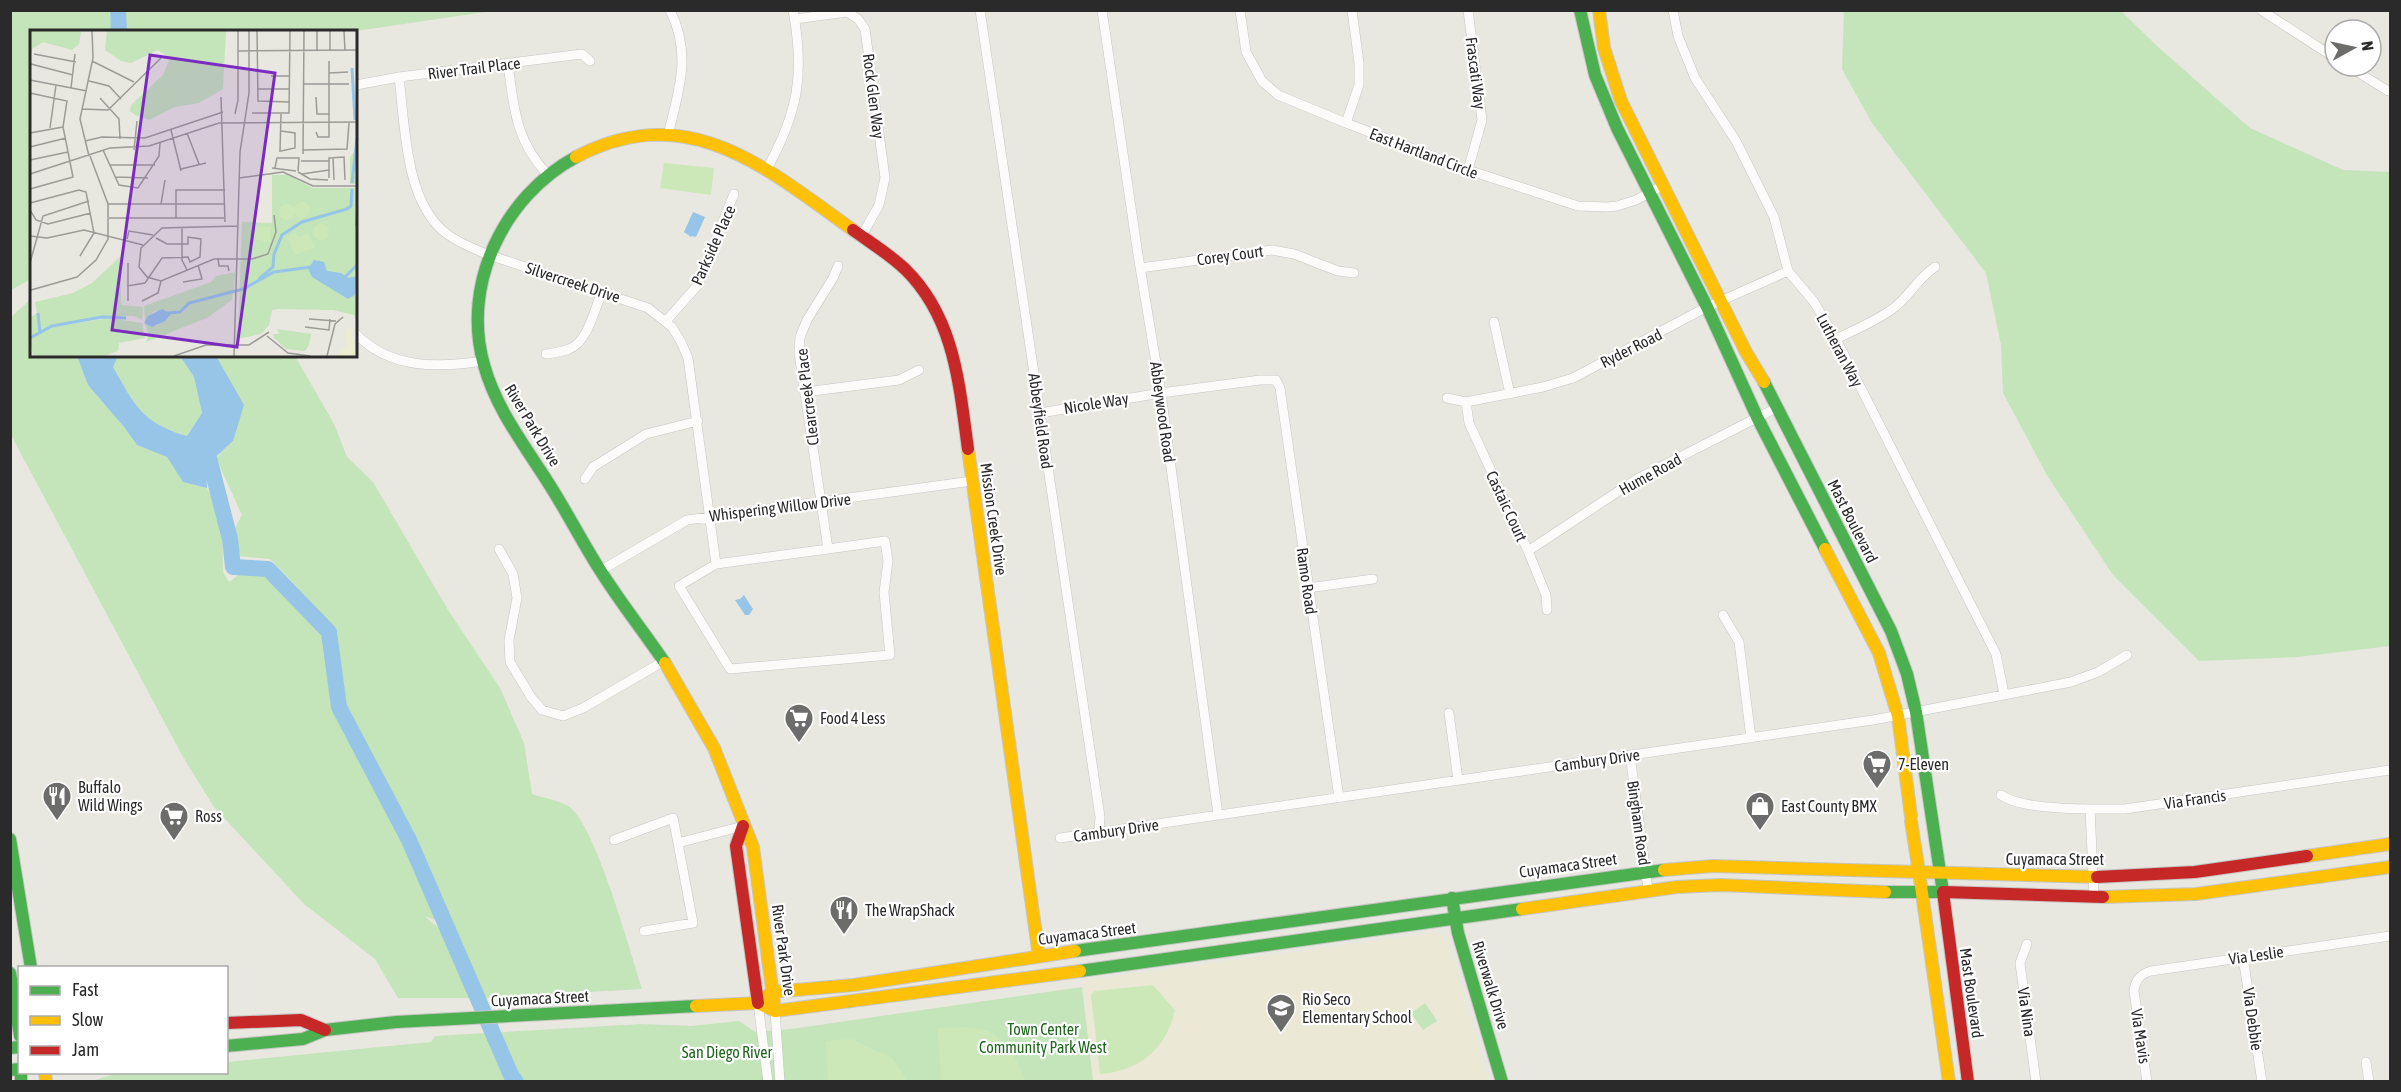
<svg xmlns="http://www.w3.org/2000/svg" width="2401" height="1092" font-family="'Asap Condensed',sans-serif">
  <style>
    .education { fill: #ebe8d6 }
    .green { fill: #c4e4ba }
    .pitch { fill: #cde8b8 }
    .water { fill: #96c5e8 }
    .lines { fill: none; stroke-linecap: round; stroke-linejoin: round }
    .river { stroke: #96c5e8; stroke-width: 16 }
    .street-casing { stroke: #c6c6c5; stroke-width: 10 }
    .fast-casing { stroke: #c6c6c5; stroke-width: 14 }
    .slow-casing { stroke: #c6c6c5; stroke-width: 14 }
    .jam-casing { stroke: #c6c6c5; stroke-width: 14 }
    .street { stroke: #fcfbfa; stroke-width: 9 }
    .fast { stroke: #4caf50; stroke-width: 12 }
    .slow { stroke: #ffc107; stroke-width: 12 }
    .jam { stroke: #c62828; stroke-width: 12 }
    .labels { text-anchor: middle; stroke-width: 4.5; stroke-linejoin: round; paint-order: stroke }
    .street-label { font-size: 16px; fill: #2a2a2a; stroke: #fff }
    .poi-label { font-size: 16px; fill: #2a2a2a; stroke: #fff; text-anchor: start }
    .park-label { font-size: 16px; fill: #1e661c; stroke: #fff }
    .inset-river { fill: none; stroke: #96c5e8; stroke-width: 3 }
    .inset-road { fill: none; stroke: #9c9b97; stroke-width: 1.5 }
    .view { fill: #7b2cbf; fill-opacity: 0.15; stroke: #7b2cbf; stroke-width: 3 }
    .inset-edge { fill: none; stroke: #2a2a2a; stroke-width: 3 }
  </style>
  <rect width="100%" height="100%" fill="#e8e7e0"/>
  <path class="education" d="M1431 933 1443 936 1449 943 1489 1081H1093L1081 981Z"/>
  <path class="green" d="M11 10 109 11 112 31 32 32 31 279 11 290Z
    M120 11V10L492 11 349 32 123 31Z
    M1844 11H2121L2158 47 2250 128 2343 170 2390 172V646L2298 657 2199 661 2113 575 2048 477 2003 393 2001 345 1986 273 1872 123 1842 69Z
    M31 299 32 356H77L88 385 124 427 137 445 167 457 183 482 207 488 222 518 223 572 229 582 243 572H260L327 636 329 666 342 718 398 830 438 921 424 916 439 928 470 998H398L375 959 304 904 214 807 182 755 11 435 10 318Z
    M118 356H180L194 377 202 413 187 436C143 424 135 404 112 367Z
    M216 356H295L334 424 347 457 373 482 448 610 500 688 524 743 532 794C543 798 558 800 568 806 595 822 631 955 642 989L483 998 404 813 379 774 344 708 331 627 297 587 270 559 238 556 231 536 242 515 216 458 233 441Z
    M1082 987 1093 1081 92 1082C119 1066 194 1072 226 1072L227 1062 431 1042 435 1036 641 1024 691 1026 739 1021 755 1032 791 1029Z
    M1425 1003 1437 1021 1423 1030 1411 1013Z"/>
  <path class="pitch" d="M664 163 714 168 711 195 660 188Z
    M1153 985 1175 1010C1166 1049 1140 1071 1100 1074L1091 995 1095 991Z
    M966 1027C973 1028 983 1029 990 1032 1007 1041 1020 1063 1025 1081H942L937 1028Z
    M851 1039 892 1058 908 1081H828L826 1041Z"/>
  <path class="water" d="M693 212 705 217 696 237 692 236 691 237 684 232Z
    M77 356H118L113 367C134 404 143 424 187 436L202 413 194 377 180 356H216L244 405 233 441 206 466 207 488 183 482 167 457 137 445 124 427 88 385Z
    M744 595 753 609 749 615H745L735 600 740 599Z"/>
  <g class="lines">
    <path class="river" d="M118 10 119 32
      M192 453 209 458 230 539 233 567 268 569 329 632 339 707 409 840 511 1075 516 1082"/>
    <g class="street-casing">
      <path id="street" d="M980 10 1100 817 1099 831
        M1102 10 1138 255 1161 393 1218 815
        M1240 10 1246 52 1262 81 1278 95 1346 123 1468 170 1578 206 1607 207 1617 206 1636 200 1664 185
        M1468 10 1482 120 1468 170
        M1673 10 1678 36 1695 78 1736 141 1774 217 1788 271 1814 302 1836 339 1996 654 2004 694
        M2261 10 2335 58
        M795 19 847 12 858 19 865 29 885 178 879 205 861 237
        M508 64C514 108 515 139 547 174
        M2348 66 2388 91
        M399 77C405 126 405 203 447 234 459 243 474 249 489 255L648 308 672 327 681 342 688 358 716 564 679 586 730 669 890 655 884 592 888 561 885 541 828 549 799 353 800 337 807 320 833 278 838 266
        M356 85 399 77 582 54 590 61
        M1346 123 1359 85V63L1352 10
        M668 135C679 90 692 54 670 10
        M767 169C798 112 805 75 793 10
        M1140 268 1272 250 1294 254 1338 271 1354 273
        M666 321 697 286 734 194
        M1494 322 1510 394
        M356 334C390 369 437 368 483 361
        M1836 339C1856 329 1877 321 1895 307 1910 295 1918 278 1935 267
        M546 354C553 353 562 352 569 349 588 342 594 310 602 292
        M805 392 899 380 919 370
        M1447 398 1466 402 1543 387 1573 378 1707 307 1788 271
        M1466 402 1469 423 1528 551 1546 595 1547 610
        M1040 413 1161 393 1260 380H1276L1280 388 1339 798
        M585 479 593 467 646 434 698 421
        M499 549 513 574 517 598 509 640 510 662 531 697 542 710 563 716 583 708 664 661
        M1528 551 1637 479 1778 407
        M716 564 828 549
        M600 571 687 520 972 481
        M1308 588 1373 579
        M1723 615 1739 642 1751 738
        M1449 713 1458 780
        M1630 755 1648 890
        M2001 795C2023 811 2095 809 2125 809L2390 770
        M2090 809 2094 897
        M1060 838 1873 720 2071 682 2098 672 2127 655
        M614 840 673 818 678 843
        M644 931 693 923 678 843 743 826
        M2027 944 2020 963 2036 1082
        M2243 957 2262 1082
        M758 1003 768 1082
        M775 1011 780 1082
        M2366 1062 2369 1082
        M2147 1082 2134 991C2135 980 2140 974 2151 971L2390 936"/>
    </g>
    <g class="fast-casing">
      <path id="fast" d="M1580 10 1595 75 1617 128 1707 307 1758 419 1825 549
        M576 157C504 196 461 284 484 365 496 409 525 446 549 484 567 512 582 542 600 570 620 602 644 632 665 663
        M1764 382 1891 631 1907 674 1916 712 1943 892H1885
        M10 839 31 968
        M1452 898 1458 933 1502 1082
        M1075 951 1664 870
        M1080 971 1522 909
        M10 973 20 1036
        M226 1046 303 1039 325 1030 396 1022 696 1006
        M10 1048 20 1047
        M10 1070 20 1069
        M21 1072V1082"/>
    </g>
    <g class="slow-casing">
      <path id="slow" d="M1599 10 1604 48 1621 101 1746 352 1764 382
        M576 157C688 98 766 168 853 230
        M968 449 1039 956
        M1825 549 1879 653 1898 716 1911 816
        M665 663 714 748 753 847 775 1011
        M2307 856 2390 844
        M1664 870 1713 866 1919 872 1911 821
        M2103 897 2196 894 2390 867
        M1522 909 1677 887 1720 885 1885 892
        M758 1003 772 992 854 985 1075 951
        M696 1006 758 1003 775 1011 1080 971
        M45 1072 46 1082
        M1949 1082 1919 872 2097 877"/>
    </g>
    <g class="jam-casing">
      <path id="jam" d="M853 230C871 243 889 254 905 269 955 318 959 384 968 449
        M743 826 736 846 758 1003
        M2097 877 2195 872 2307 856
        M226 1023 301 1020 325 1030
        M1968 1082 1943 892 2103 897"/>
    </g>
    <use href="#street" class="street"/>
    <use href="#fast" class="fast"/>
    <use href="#slow" class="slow"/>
    <use href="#jam" class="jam"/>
  </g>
  <defs>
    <g id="supermarket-pin" transform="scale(1.5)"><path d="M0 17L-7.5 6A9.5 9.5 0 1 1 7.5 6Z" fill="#6c6c6a" stroke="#fff"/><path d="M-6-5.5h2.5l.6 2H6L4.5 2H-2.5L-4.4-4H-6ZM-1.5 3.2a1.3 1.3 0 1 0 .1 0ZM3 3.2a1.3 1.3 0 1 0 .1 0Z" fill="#fff"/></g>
    <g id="restaurant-pin" transform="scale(1.5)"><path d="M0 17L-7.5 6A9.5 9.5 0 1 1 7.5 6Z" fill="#6c6c6a" stroke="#fff"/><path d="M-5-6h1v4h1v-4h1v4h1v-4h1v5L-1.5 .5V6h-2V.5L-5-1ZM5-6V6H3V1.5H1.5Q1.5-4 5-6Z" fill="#fff"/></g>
    <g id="shop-pin" transform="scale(1.5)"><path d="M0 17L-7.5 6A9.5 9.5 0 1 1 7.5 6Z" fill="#6c6c6a" stroke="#fff"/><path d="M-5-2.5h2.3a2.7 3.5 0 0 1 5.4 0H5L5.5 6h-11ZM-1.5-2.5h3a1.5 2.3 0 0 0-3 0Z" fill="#fff"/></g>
    <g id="school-pin" transform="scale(1.5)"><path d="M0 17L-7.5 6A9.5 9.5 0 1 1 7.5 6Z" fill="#6c6c6a" stroke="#fff"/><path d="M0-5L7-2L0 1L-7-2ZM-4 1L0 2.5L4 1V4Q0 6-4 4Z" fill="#fff"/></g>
  </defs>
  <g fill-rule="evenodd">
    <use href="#supermarket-pin" x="799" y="718"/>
    <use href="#supermarket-pin" x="1877" y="764"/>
    <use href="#restaurant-pin" x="57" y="796"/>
    <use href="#shop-pin" x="1760" y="806"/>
    <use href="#supermarket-pin" x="174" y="816"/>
    <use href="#restaurant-pin" x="844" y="910"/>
    <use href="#school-pin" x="1281" y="1008"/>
  </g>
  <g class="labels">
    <g class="street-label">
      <text transform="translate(474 68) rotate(-7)" y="6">River Trail Place</text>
      <text transform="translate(1476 73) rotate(83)" y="6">Frascati Way</text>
      <text transform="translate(874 96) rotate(83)" y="6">Rock Glen Way</text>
      <text transform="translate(1424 153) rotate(21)" y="6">East Hartland Circle</text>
      <text transform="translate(713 245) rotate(-66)" y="6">Parkside Place</text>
      <text transform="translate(1230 255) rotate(-8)" y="6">Corey Court</text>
      <text transform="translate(573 282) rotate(18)" y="6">Silvercreek Drive</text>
      <text transform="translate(1631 348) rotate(-27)" y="6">Ryder Road</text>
      <text transform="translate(1840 350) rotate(62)" y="6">Lutheran Way</text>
      <text transform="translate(807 397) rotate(-97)" y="6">Clearcreek Place</text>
      <text transform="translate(1096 403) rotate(-9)" y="6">Nicole Way</text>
      <text transform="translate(1163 412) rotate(82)" y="6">Abbeywood Road</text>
      <text transform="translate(1041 421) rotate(82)" y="6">Abbeyfield Road</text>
      <text transform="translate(533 425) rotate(59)" y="6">River Park Drive</text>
      <text transform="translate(1650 474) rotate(-29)" y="6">Hume Road</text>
      <text transform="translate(1507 506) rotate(65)" y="6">Castaic Court</text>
      <text transform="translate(780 507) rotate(-7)" y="6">Whispering Willow Drive</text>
      <text transform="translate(994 519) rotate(82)" y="6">Mission Creek Drive</text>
      <text transform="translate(1853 521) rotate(63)" y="6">Mast Boulevard</text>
      <text transform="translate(1307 581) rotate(82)" y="6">Ramo Road</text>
      <text transform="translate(1597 760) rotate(-8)" y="6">Cambury Drive</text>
      <text transform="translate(2195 799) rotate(-8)" y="6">Via Francis</text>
      <text transform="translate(1639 823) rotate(82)" y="6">Bingham Road</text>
      <text transform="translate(1116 830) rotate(-8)" y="6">Cambury Drive</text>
      <text x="2055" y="865">Cuyamaca Street</text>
      <text transform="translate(1568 865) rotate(-8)" y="6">Cuyamaca Street</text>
      <text transform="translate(1087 933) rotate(-7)" y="6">Cuyamaca Street</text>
      <text transform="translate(784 950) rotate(82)" y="6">River Park Drive</text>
      <text transform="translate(2256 955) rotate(-8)" y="6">Via Leslie</text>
      <text transform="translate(1491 985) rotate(73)" y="6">Riverwalk Drive</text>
      <text transform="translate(1972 993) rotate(82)" y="6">Mast Boulevard</text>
      <text transform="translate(540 998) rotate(-3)" y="6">Cuyamaca Street</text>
      <text transform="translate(2027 1012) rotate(82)" y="6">Via Nina</text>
      <text transform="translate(2253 1019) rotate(82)" y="6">Via Debbie</text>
      <text transform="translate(2141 1036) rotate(81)" y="6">Via Mavis</text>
    </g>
    <g class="poi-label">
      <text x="820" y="724">Food 4 Less</text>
      <text x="1898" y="770">7-Eleven</text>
      <text x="78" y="793">Buffalo<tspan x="78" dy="18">Wild Wings</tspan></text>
      <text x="1781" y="812">East County BMX</text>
      <text x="195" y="822">Ross</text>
      <text x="865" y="916">The WrapShack</text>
      <text x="1302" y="1005">Rio Seco<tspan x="1302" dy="18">Elementary School</tspan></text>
    </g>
    <g class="park-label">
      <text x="1043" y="1035">Town Center<tspan x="1043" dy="18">Community Park West</tspan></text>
      <text x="727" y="1058">San Diego River</text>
    </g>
  </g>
  <g transform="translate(30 30)">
    <rect width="327" height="327" fill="#e8e7e0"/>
    <path d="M0 1H51L49 14 42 20 13 12 2 19 0 30ZM77 1H196L193 59 169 73 145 77 119 90 105 85 100 81 101 75 133 45 140 28 128 20 101 33 91 31 75 20ZM324 96 327 154H320V127L325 120ZM242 145H258L283 158H326L327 293 324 285 303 280 248 279 242 280 239 295 231 304 208 309 212 192 242 193ZM91 226V275L113 277 112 290 104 286H72L21 296 0 308V288L7 283 5 272 43 263 62 253ZM205 242 204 261 175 270 203 262 202 270 177 288 116 312 119 305 115 294 127 296 141 284 152 283 160 273 149 282 124 281 115 292 114 276 181 252 186 246ZM79 288 112 293 115 308 89 313 88 321 74 326H3L0 309 22 297ZM247 299 281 304 279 315 275 321 256 319 244 308 243 304H249Z" fill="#c4e4ba"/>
    <path d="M320 296 326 326H305L317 315 315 301Z" fill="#ececcf"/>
    <path d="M264 180a8 8 0 1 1 16 0a8 8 0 1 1-16 0ZM249 182a8 8 0 1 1 16 0a8 8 0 1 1-16 0ZM283 202a8 8 0 1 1 16 0a8 8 0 1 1-16 0ZM225 196 241 197 240 213 226 209ZM266 203 269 207 278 203 285 217 265 225 257 207Z" fill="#cde8b8"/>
    <path d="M284 230 294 232 297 241 311 243 318 248 327 246 325 265 318 269 282 247 278 239ZM132 279 141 284 135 291 122 297 114 293 118 286Z" fill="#96c5e8"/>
    <path class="inset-river" d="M322 38 325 90M322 153 327 108M229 249 243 237 244 224 252 205 272 192 317 179 321 176 322 159M313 249 327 235M8 283 10 304M136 287 138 283 150 282 159 273 213 259 244 242 281 237M0 308 22 296 72 287 96 288"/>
    <path class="inset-road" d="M227 1 228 71 260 72M314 1 315 20M287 20V1M300 20V1M208 21 327 20M4 24 46 32M62 31 104 52M1 34 43 45M299 43 318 42M241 46H260M0 50 57 61M59 51 79 56 91 69M274 54H319M41 58 45 24M227 59H259M327 62V86M0 63 37 71 33 97 43 147 0 159M191 67 195 192M286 67 287 84H299M70 68 89 89 90 109M52 79 78 80 131 28M222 83H259L260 1M205 84 208 70V1M20 98 26 55M141 100 151 141M251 101 265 103V118L251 121M286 102 288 107H299V31M0 103 33 97M157 103 169 134M55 111 72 107 115 108 193 82M0 117 36 108M73 120 89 155 108 158 129 126 130 113M104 120 107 91M273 120 317 119 319 93M250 122 251 84M273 124 274 1M59 126 50 89 63 28 62 1M303 127 304 150M0 130 38 122M271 131H299M80 135H125M242 138 266 141M245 138 247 128H269L268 141M151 139 176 133M268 142 280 149 298 150M0 144 80 118 119 116 189 93 327 92M272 144 299 140M85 147 118 148M209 148 253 142 283 156H327M299 148V128L314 127 315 150M0 173 49 160 56 162 64 203 50 226M78 174H195M131 174 135 150M0 180 6 190 18 194 61 183M79 188H194M146 188V160H195M208 196 132 198 111 218 109 237 117 247 131 251 184 229H223M326 196 327 176M152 197V230L157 240M0 206 17 208 54 200 113 215M97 209 99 201 123 205M188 228 189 236H198L199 241M222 229 238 224 246 202 244 185M0 233 13 186 59 171M153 252 172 249 168 235M97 256 115 253 132 228 158 227 160 232 170 227 171 209 158 207V214H137L126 208M1 260 47 247 66 230 78 209V174L60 126M98 271V233M112 271 128 263 131 251M279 289 306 291M275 297 299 300 300 289M237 306 258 323 280 326M144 326 176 315H219L239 302M204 326 210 122 219 63V1M297 326 305 294 313 287"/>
    <path class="view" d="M120 25 245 43 207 317 82 300Z"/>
    <rect width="327" height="327" class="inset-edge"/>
  </g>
  <rect width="2401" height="1092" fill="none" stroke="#2a2a2a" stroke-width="24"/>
  <rect x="18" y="966" width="210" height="108" fill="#ffffff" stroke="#aaaaaa" stroke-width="1.5"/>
  <rect x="30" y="986" width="30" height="9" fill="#4caf50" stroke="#aaaaaa" stroke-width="1.5"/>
  <text x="72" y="996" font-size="18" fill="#2a2a2a">Fast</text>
  <rect x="30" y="1016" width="30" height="9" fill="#ffc107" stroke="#aaaaaa" stroke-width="1.5"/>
  <text x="72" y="1026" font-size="18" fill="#2a2a2a">Slow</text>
  <rect x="30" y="1046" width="30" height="9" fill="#c62828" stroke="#aaaaaa" stroke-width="1.5"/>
  <text x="72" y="1056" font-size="18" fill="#2a2a2a">Jam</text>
  <g transform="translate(2353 48) rotate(82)"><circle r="28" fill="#ffffff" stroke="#aaaaaa" stroke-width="1.5"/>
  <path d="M0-4.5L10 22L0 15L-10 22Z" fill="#6c6c6a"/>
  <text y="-9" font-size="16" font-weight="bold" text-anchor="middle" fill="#2a2a2a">N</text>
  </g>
</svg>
